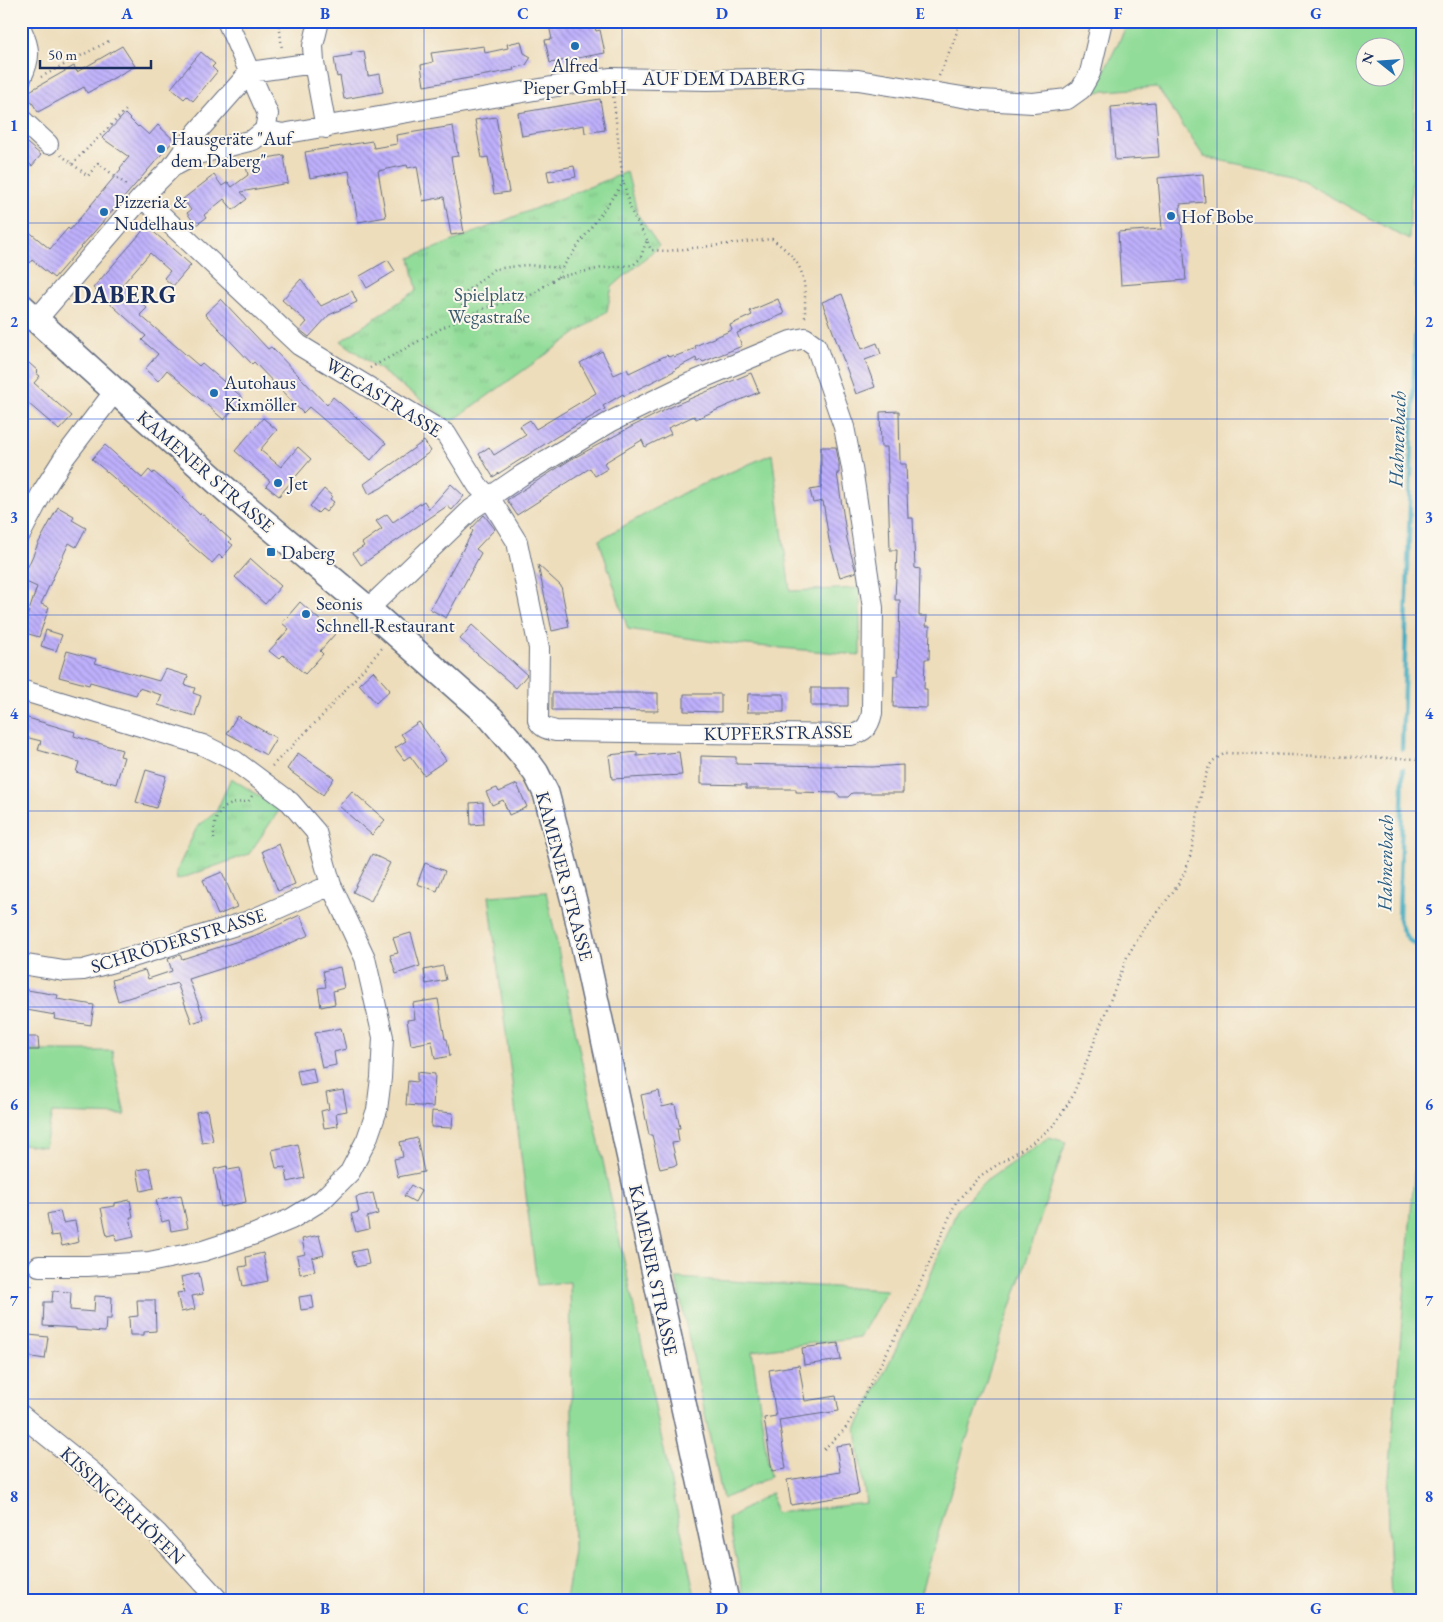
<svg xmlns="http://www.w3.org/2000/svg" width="1443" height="1622" font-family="'EB Garamond',serif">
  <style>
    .green { fill: #91dc98; stroke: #56867b; fill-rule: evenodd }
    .park { fill: url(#park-tufts); stroke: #56867b }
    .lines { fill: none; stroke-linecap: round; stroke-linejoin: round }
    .stream { stroke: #3ea9be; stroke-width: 4.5 }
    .building { fill: url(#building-back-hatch) }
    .minor-casing { stroke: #646c7f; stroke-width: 22 }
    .major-casing { stroke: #646c7f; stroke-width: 28 }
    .path { stroke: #646c7f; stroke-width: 2.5; stroke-dasharray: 1 4; stroke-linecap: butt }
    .minor { stroke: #fff; stroke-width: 20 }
    .major { stroke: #fff; stroke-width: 25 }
    .grid { fill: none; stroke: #1d4ed8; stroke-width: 1; stroke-opacity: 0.55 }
    .poi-dot { fill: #1f6fb2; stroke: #fbf7ec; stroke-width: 2 }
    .labels { text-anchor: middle; stroke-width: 4; stroke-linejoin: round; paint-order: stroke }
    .poi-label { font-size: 19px; fill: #1b2f5e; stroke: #fbf7ec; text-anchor: start }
    .street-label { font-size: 19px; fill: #1b2f5e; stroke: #fbf7ec }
    .park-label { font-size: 19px; fill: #385a6c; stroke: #fbf7ec }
    .water-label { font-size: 20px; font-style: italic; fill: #275a80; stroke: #fbf7ec }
    .district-label { font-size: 24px; font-weight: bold; letter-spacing: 1px; fill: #1b2f5e; stroke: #fbf7ec }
    .neatline { fill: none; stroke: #1d4ed8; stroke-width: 2 }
    .grid-label { font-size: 16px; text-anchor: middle; font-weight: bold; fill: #1d4ed8 }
  </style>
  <defs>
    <pattern id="park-tufts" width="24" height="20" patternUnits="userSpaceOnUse" patternTransform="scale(1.25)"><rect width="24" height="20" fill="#91dc98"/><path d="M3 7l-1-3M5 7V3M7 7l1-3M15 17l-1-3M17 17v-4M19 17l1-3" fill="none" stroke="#7cbd85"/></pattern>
    <pattern id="building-back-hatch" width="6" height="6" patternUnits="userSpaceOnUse" patternTransform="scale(1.25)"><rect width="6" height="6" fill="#bfb0fc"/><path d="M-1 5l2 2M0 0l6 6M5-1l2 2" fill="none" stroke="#9a90cf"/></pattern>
  </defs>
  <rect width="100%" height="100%" fill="#fbf7ec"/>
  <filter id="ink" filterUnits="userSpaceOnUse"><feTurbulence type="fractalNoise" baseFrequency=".02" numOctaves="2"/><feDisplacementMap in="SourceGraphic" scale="10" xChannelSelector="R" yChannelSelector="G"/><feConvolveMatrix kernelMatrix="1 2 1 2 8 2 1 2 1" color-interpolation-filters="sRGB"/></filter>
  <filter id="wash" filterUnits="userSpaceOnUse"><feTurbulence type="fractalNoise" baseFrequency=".0096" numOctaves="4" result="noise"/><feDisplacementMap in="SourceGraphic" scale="20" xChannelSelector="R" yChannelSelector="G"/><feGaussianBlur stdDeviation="1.12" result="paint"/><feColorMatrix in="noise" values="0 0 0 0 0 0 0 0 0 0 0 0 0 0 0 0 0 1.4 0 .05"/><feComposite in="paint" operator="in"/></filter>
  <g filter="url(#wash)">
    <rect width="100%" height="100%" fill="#edddbb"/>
    <path class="green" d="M1129 21H1418L1409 240 1291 175 1204 157 1157 87 1094 92ZM1366 48H1396V78H1366Z
      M772 454 790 591 860 588V655L713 642 628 629 599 540 683 493Z
      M546 892 696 1601H566L574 1550 570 1282 537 1285 489 896Z
      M21 1051H112L125 1115 52 1113 45 1147 21 1144Z
      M1422 1079V1601H1391L1387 1502Z
      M1049 1137 1066 1142 964 1447 918 1601H745L728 1519 772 1492 775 1513 866 1503 856 1429 920 1301 957 1210 986 1181Z
      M676 1278 887 1290 860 1337 752 1351 770 1477 723 1499Z"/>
    <path class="park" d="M627 172 638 215 659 246 612 287 607 311 451 422 341 341 417 290 410 258Z
      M231 778 280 809 249 854 177 880 176 872 197 827 216 812Z"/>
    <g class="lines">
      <path class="stream" d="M1402 749 1422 131
        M1403 769 1399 920C1403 933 1407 943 1422 947"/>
    </g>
    <g id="blocks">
      <path class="building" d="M548 21H593L596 31 600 30 605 53 550 63 545 40 552 39Z
        M521 41 524 53 531 57 526 65 513 68 514 70 424 86 421 65 433 62 431 53 484 46 485 53 508 48 507 44Z
        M122 46 135 66 87 93 84 87 38 112 26 93 74 66 77 72Z
        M364 51 368 76 380 74 383 92 344 99 340 76 337 77 334 58 352 55 351 53Z
        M201 52 215 64 212 67 217 72 193 101 187 96 184 99 171 88Z
        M600 99 605 130 585 133 584 125 522 136 518 113Z
        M1155 103 1159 157 1115 160 1111 107Z
        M125 114 138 127 139 126 149 135 158 125 174 140 54 278 32 260 30 263 21 255V225L50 249 68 228 70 230 121 169 120 168 129 157 102 138Z
        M496 117 509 192 494 194 488 157 482 158 475 120Z
        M453 126 458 156 451 157 464 233 451 235 444 197 423 201 417 166 408 168 407 165 378 171 386 217 358 222 349 171 310 178 305 152 372 141 374 148 397 144 396 135Z
        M21 138 41 155 32 166 21 157Z
        M284 155 288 183 241 192 247 199 233 210 224 199 204 215 206 218 196 225 187 213 191 210 183 199 214 175 222 186 228 182 232 187 248 175 245 162Z
        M574 166 576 177 549 182 547 171Z
        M1203 174 1205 202 1180 204 1186 280 1121 285 1118 232 1162 229 1158 178Z
        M147 226 191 265 173 286 164 278 170 271 150 253 122 285 147 308 140 315 199 366 202 363 243 398 224 420 167 370 158 381 145 369 158 354 142 340 146 336 93 288Z
        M388 260 395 271 367 288 360 276Z
        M301 279 321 306 352 291 357 302 329 315 309 337 300 330 307 322 282 300Z
        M842 294 862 349 877 343 881 354 865 360 875 387 856 394 822 302Z
        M221 299 268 349 271 347 327 405 333 397 386 443 371 460 309 407 303 413 254 362 252 364 205 314Z
        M778 299 784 314 737 333 742 346 703 362 701 360 697 362 696 358 675 369 676 370 624 396 623 394 603 406 605 409 556 437 493 477 479 454 489 447 494 455 526 435 520 426 530 420 536 429 596 393 580 363 602 351 614 375 627 369 629 373 667 355 669 357 673 355 674 357 696 348 695 346 732 330 730 325 752 315 750 311Z
        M21 356 38 371 36 373 40 376 34 383 72 416 59 430 21 397Z
        M751 373 759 392 696 419 694 416 668 428 671 434 645 447 642 440 604 463 607 469 595 476 590 468 517 515 507 500 570 460 631 427 675 405Z
        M899 411 900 464H906L908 518H913L915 568 920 569 919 616H927L926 626H930L929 659H925L924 689H927V708L893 707 894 676H898L900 600H895L897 550H890L887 447H881L880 412Z
        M263 418 277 430 260 450 281 467 298 447 311 459 279 496 266 486 270 481 235 451Z
        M424 441 431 451 381 488 369 494 364 484Z
        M105 445 142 478 149 470 153 474 154 472 184 498 183 499 200 515 201 513 231 540 229 542 233 545 222 558 219 555 212 563 92 459Z
        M821 447H836L839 463V473H837L847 539 856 572 840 577 829 540 823 501 813 503 810 490 821 488Z
        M451 484 464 496 452 510 447 506 361 565 353 553 364 546 362 543 382 529 376 521 387 514 393 522 424 501 429 509Z
        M324 489 332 496 330 499 334 502 326 512 322 509 318 513 310 506Z
        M58 507 74 516 72 520 86 528 76 547 69 543 51 582 41 604 49 607 39 637 22 632 37 587 22 580 38 544Z
        M484 515 495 529 476 549 481 553 446 618 430 609 473 531 471 529Z
        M251 559 281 586 265 604 235 577Z
        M538 565 561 586 569 627 552 631Z
        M300 602 335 634 320 651 323 654 305 674 283 655 279 659 269 651 289 629 282 623Z
        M472 625 527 675 516 688 460 639Z
        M46 630 62 635 56 651 41 646Z
        M67 651 96 659 95 663 159 681 165 669 188 676 185 685 195 688 193 693 201 696 195 716 158 705 162 695 139 688 136 695 90 682 89 685 59 677Z
        M373 671 390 690 376 703 359 684Z
        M811 688H848V706H811Z
        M552 693H658V711L552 710Z
        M684 694H721V712L684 711Z
        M748 694H784V712H747Z
        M21 716 75 732 74 736 122 750 120 756 124 757 116 784 76 772 79 762 38 750 41 741 21 736Z
        M237 716 276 738 266 755 227 733Z
        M419 722 446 760 424 775 410 756 404 760 395 748 406 741 401 734Z
        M637 752V756L679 752 682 775 612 779 609 755Z
        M298 753 334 778 323 795 287 769Z
        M701 756 736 757V764L872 767 903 765V793H852L848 797H840L837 793 796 792V789H746V785L701 784Z
        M146 770 166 776 156 808 136 802Z
        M517 784 527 807 509 815 503 800 492 805 486 792 497 788 499 792Z
        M352 791 385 820 372 835 339 806Z
        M483 802 484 824 471 825 470 803Z
        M279 844 295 884 278 891 262 851Z
        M372 854 390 863 371 901 353 892Z
        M425 863 445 871 437 891 417 884Z
        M222 872 237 907 218 915 203 880Z
        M300 915 309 935 261 956 189 979 204 1019 192 1023 177 983 118 1001 112 980 145 970 148 979 172 971 168 959 180 955 182 959 254 936Z
        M411 933 420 966 396 974 390 955 398 953 393 938Z
        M443 966 446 980 426 984 424 970Z
        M340 967 344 988 333 991 335 1004 321 1007 318 988 326 987 323 971Z
        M21 989 58 995 57 999 94 1005 91 1025 54 1019 55 1015 21 1009Z
        M438 999 445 1039H447L450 1056 435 1059 432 1041 411 1045 407 1020 415 1019 413 1003Z
        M341 1028 346 1049 334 1052 336 1065 322 1068 315 1033Z
        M21 1037H38L39 1050H21Z
        M313 1068 316 1083 300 1086 297 1071Z
        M417 1072 435 1074 433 1107 406 1105 408 1081 417 1082Z
        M343 1090 347 1111 336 1113 338 1126 324 1128 321 1111 329 1109 326 1093Z
        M659 1091 662 1107 675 1104 680 1128H677L679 1142 672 1143 677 1165 660 1169 652 1135H649L641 1095Z
        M207 1110 213 1141 202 1143 196 1112Z
        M432 1111 453 1113 452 1128 431 1127Z
        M417 1138 424 1172 398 1177 394 1159 403 1157 400 1142Z
        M298 1144 305 1178 288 1182 285 1167 276 1168 272 1150Z
        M227 1166 228 1170 240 1168 246 1202 221 1207 214 1169Z
        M150 1168 154 1188 141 1191 137 1170Z
        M411 1185 421 1191 415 1202 404 1196Z
        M373 1193 378 1214 367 1217 369 1229 356 1232 351 1214 359 1212 356 1197Z
        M181 1195 188 1228 171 1231 169 1220 162 1222 156 1200Z
        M130 1200 133 1217H130L134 1237 116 1241 115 1234 107 1236 101 1208 115 1206V1203Z
        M60 1211 63 1223 75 1221 79 1242 62 1246 59 1235 51 1236 47 1214Z
        M319 1235 324 1255 312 1258 315 1271 300 1274 297 1256 305 1254 302 1239Z
        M366 1249 369 1264 356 1267 352 1252Z
        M263 1253 268 1281 243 1286 239 1267 247 1266 246 1257Z
        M199 1273 203 1294 192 1296 195 1309 181 1312 177 1293 184 1292 181 1277Z
        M53 1291 71 1292 70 1310 94 1312 95 1296 112 1297 111 1319H106L105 1332 76 1330V1328L43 1326 44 1302H52Z
        M312 1295 314 1308 301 1310 299 1297Z
        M137 1300H155L156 1331 144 1332V1335H130L129 1317 138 1316Z
        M29 1335 48 1337 45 1359 26 1356Z
        M838 1343 841 1360 804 1365 802 1348Z
        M799 1365 805 1401 836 1396 839 1411 779 1420 786 1469 772 1471 764 1418 776 1416 769 1370Z
        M851 1444 859 1494 791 1505 787 1480 840 1472 836 1446Z"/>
    </g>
  </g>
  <g filter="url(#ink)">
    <use href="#blocks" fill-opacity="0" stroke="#646c7f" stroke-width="1"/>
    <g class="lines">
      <g class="minor-casing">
        <path id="minor" d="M319 21 313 46 314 63 326 128
          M21 29C30 48 31 58 21 78
          M21 119 48 144
          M265 130 282 134 586 81 611 78 707 80 810 78 858 80 981 100 1033 103 1067 99 1081 89 1090 73 1102 21
          M176 165 197 154 253 140 265 130 268 114 227 21
          M142 197 299 345 446 434 478 486 489 497 517 542 539 648 538 720C542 728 547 729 556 731L851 735C864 732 869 727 872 713L873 608 852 468 844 427 816 346 805 338 791 341 688 384 612 421 522 475 472 509 368 609
          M37 319 142 197 172 167 197 132 250 72 314 63
          M21 533 43 491 64 458 115 391
          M21 690 203 745 235 761 290 802 316 832 331 885 249 921 139 955 83 970 64 971 21 964
          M39 1266H87L149 1262 203 1251 255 1234 291 1219 322 1200 350 1172 367 1139 377 1110 381 1078 383 1037 365 958 331 885
          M21 1415 91 1471 157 1533 219 1601"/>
      </g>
      <g class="major-casing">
        <path id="major" d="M21 306 115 391 231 494 368 609 491 718 522 754 536 773 546 793 575 905 726 1601"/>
      </g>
      <path class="path" d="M262 21H264
        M279 21 282 50
        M939 76 955 38 960 21
        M41 77 109 41
        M61 155 88 176 98 163 129 187
        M72 164 127 109
        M624 184 631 211 647 240
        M558 277 562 268
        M460 318 488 307 528 297 558 277 602 268 633 265 640 259 647 240 651 250 667 251 772 239C808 265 805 279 805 321
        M370 368 460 318 464 294 494 269 526 265 562 268 623 183 613 94
        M272 766 323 715 382 648
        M214 839C213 814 222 802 248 802L252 796
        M21 1345 29 1295 33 1281
        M824 1449 845 1429 856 1411 905 1318 956 1202 980 1176 1036 1140 1055 1124 1064 1110 1072 1097 1086 1063 1127 957C1134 945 1141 933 1150 921 1162 905 1177 890 1185 871 1198 843 1197 779 1213 761 1217 758 1222 755 1226 753L1422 759"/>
      <use href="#minor" class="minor"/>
      <use href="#major" class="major"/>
    </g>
  </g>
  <path class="grid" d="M226 21V1601M424 21V1601M622 21V1601M821 21V1601M1019 21V1601M1217 21V1601M21 223H1422M21 419H1422M21 615H1422M21 811H1422M21 1007H1422M21 1203H1422M21 1399H1422"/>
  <g class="poi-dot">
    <circle cx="575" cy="46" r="5"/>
    <circle cx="161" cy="149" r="5"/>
    <circle cx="104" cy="212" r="5"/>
    <circle cx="1171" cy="216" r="5"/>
    <circle cx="214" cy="393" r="5"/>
    <circle cx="278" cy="483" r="5"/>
    <rect x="266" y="547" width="10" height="10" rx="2.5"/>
    <circle cx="306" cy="614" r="5"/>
  </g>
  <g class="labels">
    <g class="poi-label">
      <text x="575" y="72" text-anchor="middle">Alfred<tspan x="575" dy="22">Pieper GmbH</tspan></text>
      <text x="171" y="145">Hausgeräte "Auf<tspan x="171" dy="22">dem Daberg"</tspan></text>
      <text x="114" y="208">Pizzeria &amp;<tspan x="114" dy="22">Nudelhaus</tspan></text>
      <text x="1181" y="223">Hof Bobe</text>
      <text x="224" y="389">Autohaus<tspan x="224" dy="22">Kixmöller</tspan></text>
      <text x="288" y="490">Jet</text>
      <text x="281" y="559">Daberg</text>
      <text x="316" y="610">Seonis<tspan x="316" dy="22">Schnell-Restaurant</tspan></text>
    </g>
    <g class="street-label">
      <text x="724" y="85">AUF DEM DABERG</text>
      <text transform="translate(384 397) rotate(32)" y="7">WEGASTRASSE</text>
      <text transform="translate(206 471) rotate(41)" y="7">KAMENER STRASSE</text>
      <text transform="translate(778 732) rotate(-1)" y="7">KUPFERSTRASSE</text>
      <text transform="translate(565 876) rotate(75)" y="7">KAMENER STRASSE</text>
      <text transform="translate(178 940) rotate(-17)" y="7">SCHRÖDERSTRASSE</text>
      <text transform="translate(654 1270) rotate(78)" y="7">KAMENER STRASSE</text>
      <text transform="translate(123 1505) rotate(43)" y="7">KISSINGERHÖFEN</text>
    </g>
    <g class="park-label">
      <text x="489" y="301">Spielplatz<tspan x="489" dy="22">Wegastraße</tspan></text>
    </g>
    <g class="water-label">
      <text transform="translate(1397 439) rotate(-88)" y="7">Hahnenbach</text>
      <text transform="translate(1385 863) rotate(-89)" y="7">Hahnenbach</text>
    </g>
    <g class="district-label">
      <text x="125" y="303">DABERG</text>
    </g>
  </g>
  <rect width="1443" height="1622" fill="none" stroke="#fbf7ec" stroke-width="55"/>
  <g transform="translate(1380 62) rotate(287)"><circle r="24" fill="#fbf7ec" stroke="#a1a7b3"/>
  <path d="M0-4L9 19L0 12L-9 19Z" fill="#1f6fb2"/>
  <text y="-8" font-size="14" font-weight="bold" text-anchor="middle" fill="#1b2f5e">N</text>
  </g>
  <path d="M40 60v8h111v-8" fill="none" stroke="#1b2f5e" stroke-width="2.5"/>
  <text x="48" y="60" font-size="15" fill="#1b2f5e" stroke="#fbf7ec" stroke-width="4" paint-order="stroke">50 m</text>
  <rect x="28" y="28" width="1388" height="1566" class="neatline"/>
  <g class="grid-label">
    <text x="127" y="19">A</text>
    <text x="325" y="19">B</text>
    <text x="523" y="19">C</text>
    <text x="722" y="19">D</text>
    <text x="920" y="19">E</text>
    <text x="1118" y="19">F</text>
    <text x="1316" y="19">G</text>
    <text x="14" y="131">1</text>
    <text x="1429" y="131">1</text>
    <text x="14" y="327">2</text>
    <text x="1429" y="327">2</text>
    <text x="14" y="523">3</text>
    <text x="1429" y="523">3</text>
    <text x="14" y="719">4</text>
    <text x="1429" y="719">4</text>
    <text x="14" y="915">5</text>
    <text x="1429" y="915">5</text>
    <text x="14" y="1110">6</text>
    <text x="1429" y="1110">6</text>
    <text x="14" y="1306">7</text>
    <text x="1429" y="1306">7</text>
    <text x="14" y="1502">8</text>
    <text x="1429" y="1502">8</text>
    <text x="127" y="1614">A</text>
    <text x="325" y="1614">B</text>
    <text x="523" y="1614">C</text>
    <text x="722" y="1614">D</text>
    <text x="920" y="1614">E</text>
    <text x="1118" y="1614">F</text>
    <text x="1316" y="1614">G</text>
  </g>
</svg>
